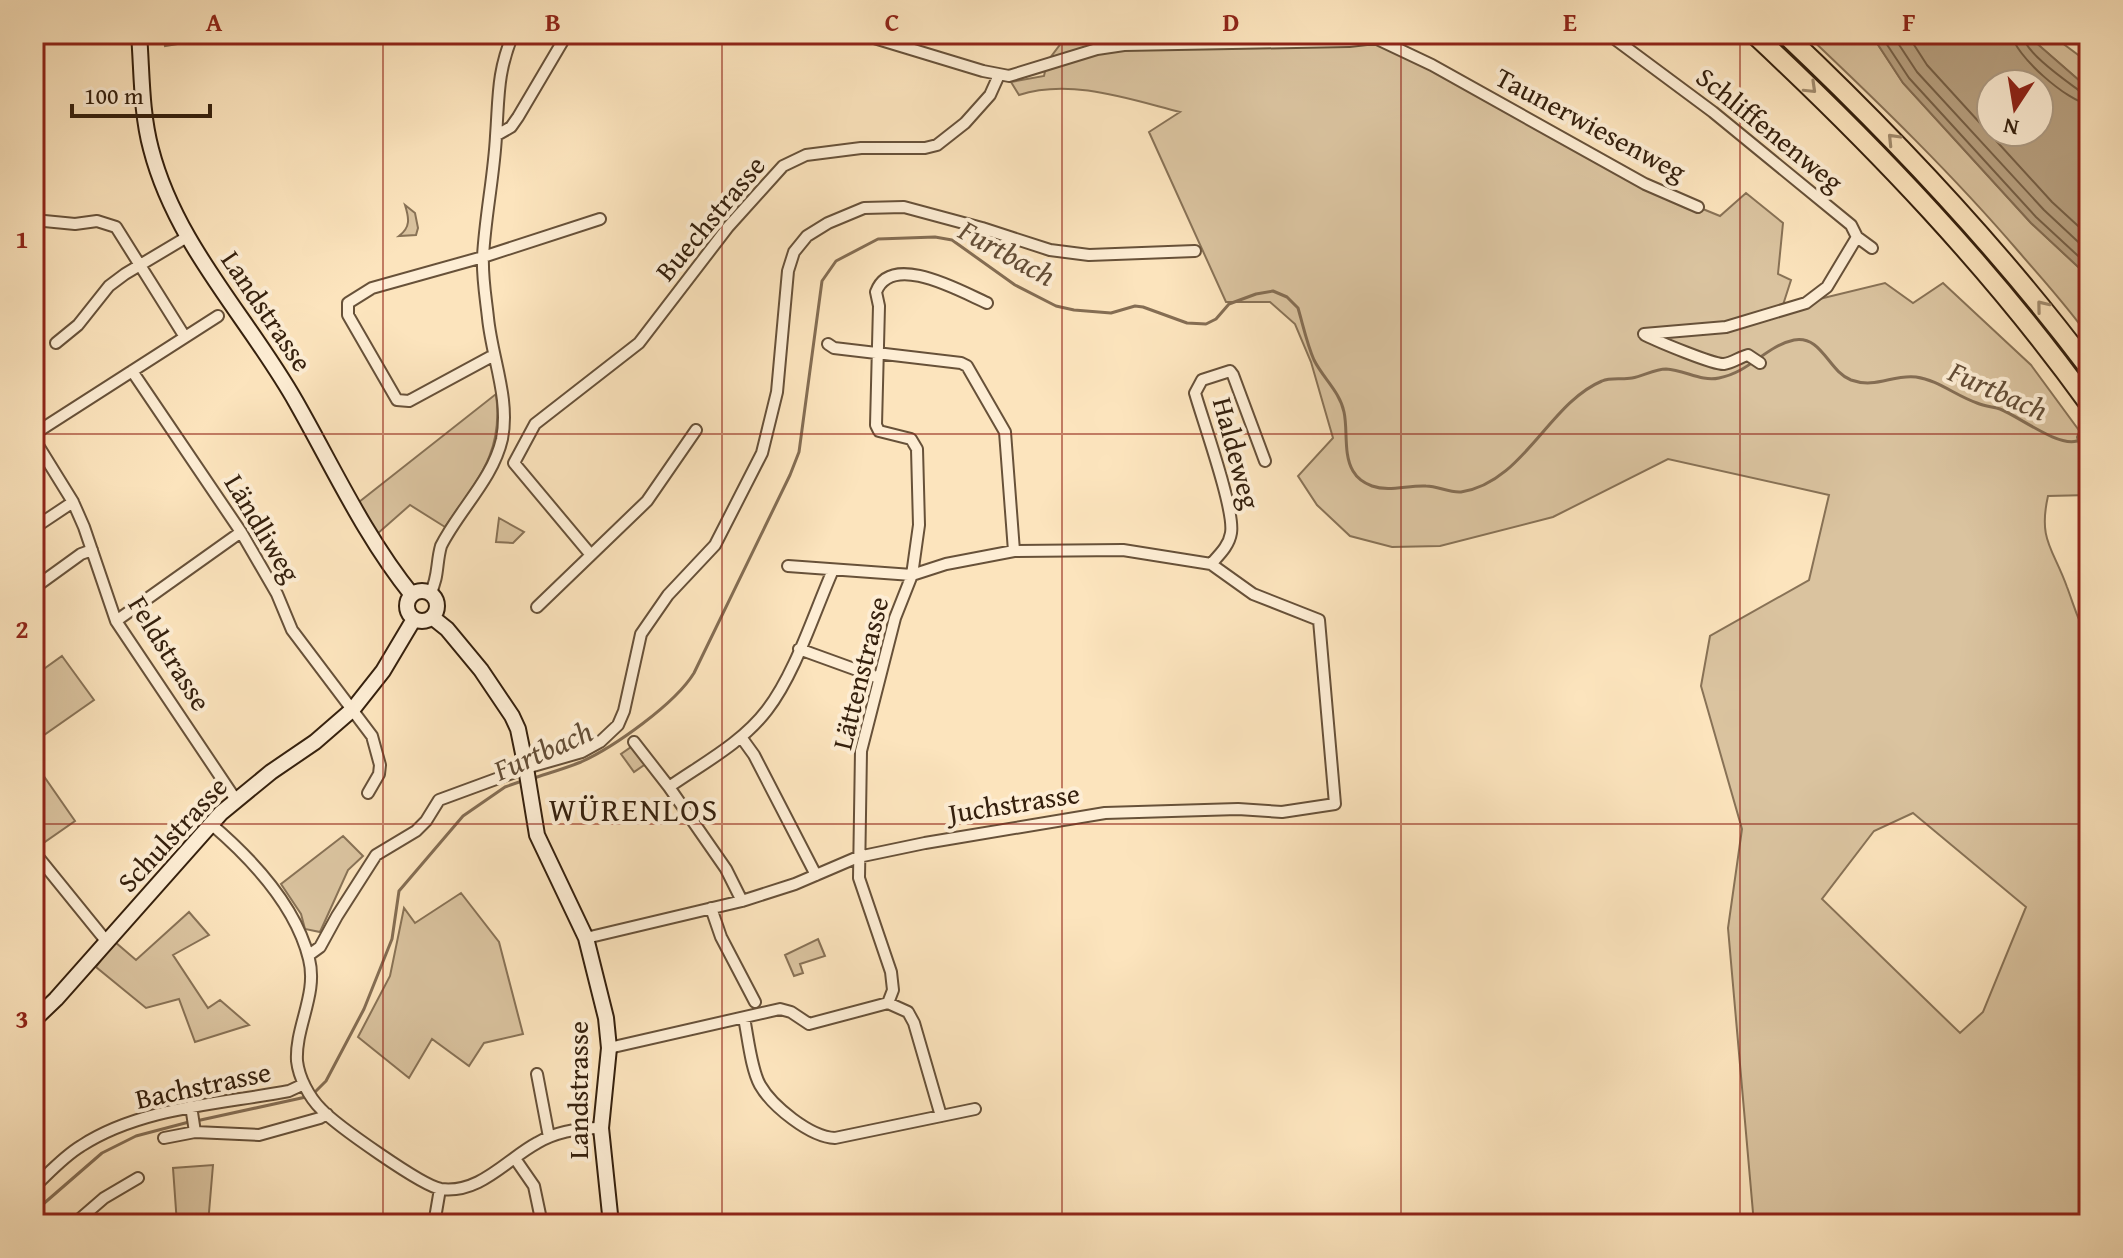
<svg xmlns="http://www.w3.org/2000/svg" width="2123" height="1258" font-family="'Gentium Book Plus',serif">
  <style>
    .green { fill: #dac39f; stroke: #887256; stroke-width: 2; fill-rule: evenodd }
    .water { fill: #b8a181; stroke: #846d53; stroke-width: 2; fill-rule: evenodd }
    .lines { fill: none; stroke-linecap: round; stroke-linejoin: round }
    .shore { stroke: #766047; stroke-width: 2 }
    .stream { stroke: #846d53; stroke-width: 3 }
    .street-casing { stroke: #675139; stroke-width: 14 }
    .secondary-casing { stroke: #35200d; stroke-width: 18 }
    .highway-casing { stroke: #35200d; stroke-width: 22 }
    .street { stroke: #fdedd4; stroke-width: 10 }
    .secondary { stroke: #fdedd4; stroke-width: 14 }
    .highway { stroke: #fce4bd; stroke-width: 18 }
    .rail { stroke: #35200d; stroke-width: 3; stroke-dasharray: 14 14; stroke-linecap: butt }
    .oneway { stroke: #a28c6e }
    .grid { fill: none; stroke: #8f2418; stroke-width: 2; stroke-opacity: 0.55 }
    .labels { text-anchor: middle; stroke-width: 8; stroke-linejoin: round; paint-order: stroke }
    .street-label { font-size: 28px; fill: #35200d; stroke: #fdedd4 }
    .water-label { font-size: 30px; font-style: italic; fill: #634d36; stroke: #fdedd4 }
    .quarter-label { font-size: 32px; letter-spacing: 2px; fill: #35200d; stroke: #fdedd4 }
    .neatline { fill: none; stroke: #8f2418; stroke-width: 3 }
    .grid-label { font-size: 26px; text-anchor: middle; font-weight: bold; fill: #8f2418 }
  </style>
  <rect width="100%" height="100%" fill="#fce4bd"/>
  <filter id="stains"><feTurbulence type="fractalNoise" baseFrequency=".0025" numOctaves="4"/><feColorMatrix values="0 0 0 0 .2 0 0 0 0 .09 0 0 0 0 .02 0 0 0 .5 -.17"/></filter>
  <radialGradient id="worn" r=".72"><stop offset=".6" stop-color="#630" stop-opacity="0"/><stop offset="1" stop-color="#630" stop-opacity=".3"/></radialGradient>
  <path class="green" d="M163 34H213L214 38 165 46Z
    M1068 34H1372L1698 207 1720 216 1746 193 1783 223 1778 274 1791 280 1782 308 1885 283 1913 303 1943 283 2031 365 2089 444V495L2048 496C2038 540 2053 548 2067 587 2074 605 2078 623 2089 639V1224H1754L1728 928 1742 829 1701 686 1710 636 1809 580 1829 495 1668 459 1553 517 1440 546 1392 547 1350 536 1317 505 1298 476 1333 438 1311 362 1295 324 1270 302H1226L1149 132 1180 112C1129 99 1070 78 1019 95L1011 82 1044 76 1047 62ZM1913 813 2026 907 1983 1012 1960 1033 1822 899 1874 831Z
    M1806 34H1871L1903 83 2031 223 2089 277V337C2068 307 2043 280 2019 252 1953 175 1880 104 1806 34Z
    M2026 34H2050L2089 63V89Z
    M405 205 415 213 418 228 416 235 399 236C411 227 409 218 405 205Z
    M496 394C504 454 476 481 445 527L410 505 376 535 359 502Z
    M499 518 524 532 513 543 496 542Z
    M62 656 94 700 34 742V676Z
    M634 745 647 763 634 772 621 754Z
    M34 762 75 821 39 846 34 839Z
    M343 836 363 856 348 870 320 932 305 929 301 914 281 884Z
    M461 893 499 942 523 1034 484 1043 469 1066 432 1039 409 1078 358 1037 390 976 404 908 415 923Z
    M189 912 209 935 173 955 208 1008 220 1000 249 1025 195 1042 179 999 146 1008 96 967 115 942 136 960Z
    M818 939 825 956 800 964 803 973 794 976 785 955Z
    M213 1165 208 1224H177L173 1168Z"/>
  <path class="water" d="M1871 34H2026L2089 89V277L2031 223 1903 83ZM2039 84V132H1991V84Z
    M2089 409V443L2079 444 2077 437Z"/>
  <g class="lines">
    <path class="shore" d="M1880 34 1909 78 2036 217 2089 266
      M1892 34 1917 72 2044 210 2089 252
      M1907 34 1927 65 2052 202 2089 236
      M2012 34C2013 54 2069 103 2089 104
      M2022 34C2025 53 2065 80 2081 92L2089 94"/>
    <path class="stream" d="M534 778C549 773 566 768 581 762 614 747 675 704 694 673L790 475 799 452 822 281 836 261 878 239 935 237 952 240 1015 285 1056 306 1074 310 1111 313 1135 306 1143 307 1187 323 1206 324 1216 319 1229 304 1256 294 1273 291 1287 297 1298 308C1303 325 1307 344 1314 360 1323 378 1340 392 1344 412 1348 430 1343 454 1353 471 1357 478 1364 483 1372 486 1389 492 1408 485 1426 486 1438 486 1449 493 1461 492 1523 483 1549 403 1602 381 1611 377 1622 380 1632 378 1643 376 1655 369 1666 369 1685 370 1701 382 1719 378 1750 372 1766 346 1794 340 1822 335 1828 371 1851 380 1876 389 1893 374 1916 377 1938 380 1956 396 1977 403 1984 406 1993 407 2000 409 2020 417 2058 447 2077 441
      M313 1094 326 1081 364 1009 392 939 399 891 463 816 505 787 522 781
      M196 1121 306 1097
      M34 1212 102 1153 136 1136 189 1122"/>
    <g class="street-casing">
      <path id="street" d="M861 34 983 71 1009 76 1097 49 1124 45 1349 41 1410 34
        M1608 34 1713 112 1851 225 1857 237 1872 248
        M1375 38 1432 65 1645 184 1698 207
        M497 135 511 127 518 117 567 34
        M34 220 75 224 97 221 116 227 185 337
        M1644 334 1726 327 1806 303 1827 287 1857 237
        M1645 335C1657 341 1714 365 1724 364 1732 363 1740 357 1748 355L1760 363
        M56 343 78 325 109 286 125 274 187 237
        M828 344 834 348 961 363 967 366 1005 432 1014 551
        M494 355 409 401 397 400 348 315V303L372 288 483 257 600 219
        M132 371 241 532 277 594 292 630 372 736 380 765 379 774 368 793
        M34 434 218 316
        M34 439 73 502 84 527 116 621 236 800
        M514 463 535 424 639 343 728 227 783 166 806 155 861 148H925L937 145 965 123 990 95 999 75
        M514 463 591 555 537 607
        M34 528 73 502
        M591 555 647 501 696 430
        M1211 564C1219 555 1229 546 1231 533 1235 510 1203 421 1195 393L1202 380 1230 371 1233 375 1265 461
        M788 566 912 575 919 525 917 449 911 439 879 431 876 425 879 306 876 292C891 251 962 292 987 303
        M34 588 81 554 92 550
        M430 594C439 577 436 563 441 546 459 510 493 479 502 439 510 399 492 358 488 318 486 299 482 277 483 257 485 217 494 176 496 136 499 95 497 73 513 34
        M116 621 241 532
        M799 649 879 678
        M741 737 754 755 816 875
        M634 742 669 787
        M211 824C252 859 296 906 309 959 318 994 295 1027 297 1061 299 1078 309 1097 321 1109 336 1125 422 1186 441 1189 480 1194 507 1159 537 1143 557 1131 579 1128 601 1128
        M34 852 107 942
        M742 901 726 869 669 787C702 764 742 743 767 710 795 674 814 613 833 570
        M711 908 721 937 755 1002
        M586 938 742 901 795 884 858 857 925 843 1105 813 1238 809 1282 812 1335 804 1319 620 1253 594 1211 564 1123 550 1014 551 946 564 912 575 895 618 861 751 859 878 891 972 893 990 888 1003 809 1024 791 1012 780 1009 609 1048
        M309 955 320 947 337 916 376 855 416 831 426 821 439 800 526 768 582 752 600 742 618 725 624 711 641 634 668 595 715 545 762 453 777 392 788 271 794 252 807 236 828 223 864 208 904 207 982 228 1050 250 1089 255 1195 251
        M888 1003 908 1012 914 1023 941 1116
        M744 1018C748 1037 751 1069 760 1085 772 1106 810 1137 835 1138L975 1109
        M537 1074 549 1137
        M191 1106 195 1132
        M164 1138 195 1132 259 1135 320 1118 327 1114
        M516 1160 534 1186 542 1224
        M34 1187C49 1173 63 1157 81 1146 141 1107 221 1104 289 1091L304 1084
        M74 1224 104 1198 138 1178
        M327 1224 351 1220 356 1224
        M434 1224 440 1189"/>
    </g>
    <g class="secondary-casing">
      <path id="secondary" d="M139 34C142 72 141 112 151 149 176 246 248 317 296 402 333 467 365 537 412 595
        M407 606a15 15 0 1 1 30 0a15 15 0 1 1-30 0Z
        M432 617 447 629 481 670 512 716 518 729 526 768 537 835 586 938 606 1018 609 1048 601 1128 611 1224
        M34 1020 56 999 221 813 271 772 315 742 353 709 383 671 414 619"/>
    </g>
    <g class="highway-casing">
      <path id="highway" d="M1754 34C1876 148 1991 268 2089 404
        M1785 34C1895 138 1998 247 2089 368"/>
    </g>
    <use href="#street" class="street"/>
    <use href="#secondary" class="secondary"/>
    <use href="#highway" class="highway"/>
    <path class="rail" d="M2064 34 2089 56
      M2085 34 2089 37"/>
  </g>
  <defs><path id="oneway-chevron" d="M-2-3.5L2.5 0L-2 3.5" fill="none" stroke-width="1.6" stroke-linecap="round" stroke-linejoin="round" transform="scale(2)"/></defs>
  <g class="oneway">
    <use href="#oneway-chevron" transform="translate(1811 88) rotate(44)"/>
    <use href="#oneway-chevron" transform="translate(1893 139) rotate(-134)"/>
    <use href="#oneway-chevron" transform="translate(2042 306) rotate(-129)"/>
  </g>
  <path class="grid" d="M383 34V1224M722 34V1224M1062 34V1224M1401 34V1224M1740 34V1224M34 434H2089M34 824H2089"/>
  <g class="labels">
    <g class="street-label">
      <text transform="translate(1591 124) rotate(28)" y="10">Taunerwiesenweg</text>
      <text transform="translate(1770 129) rotate(39)" y="10">Schliffenenweg</text>
      <text transform="translate(710 218) rotate(-50)" y="10">Buechstrasse</text>
      <text transform="translate(267 311) rotate(56)" y="10">Landstrasse</text>
      <text transform="translate(1237 453) rotate(75)" y="10">Haldeweg</text>
      <text transform="translate(263 528) rotate(59)" y="10">Ländliweg</text>
      <text transform="translate(170 653) rotate(58)" y="10">Feldstrasse</text>
      <text transform="translate(860 673) rotate(-76)" y="10">Lättenstrasse</text>
      <text transform="translate(1014 803) rotate(-9)" y="10">Juchstrasse</text>
      <text transform="translate(172 834) rotate(-47)" y="10">Schulstrasse</text>
      <text transform="translate(203 1085) rotate(-12)" y="10">Bachstrasse</text>
      <text transform="translate(578 1090) rotate(-90)" y="10">Landstrasse</text>
    </g>
    <g class="water-label">
      <text transform="translate(1007 253) rotate(29)" y="10">Furtbach</text>
      <text transform="translate(1998 391) rotate(24)" y="10">Furtbach</text>
      <text transform="translate(543 751) rotate(-24)" y="10">Furtbach</text>
    </g>
    <g class="quarter-label">
      <text x="634" y="821">WÜRENLOS</text>
    </g>
  </g>
  <rect width="2123" height="1258" fill="none" stroke="#fce4bd" stroke-width="88"/>
  <g transform="translate(2015 108) rotate(192)"><circle r="38" fill="#fdedd4" stroke="#ad9b84" stroke-width="2"/>
  <path d="M0-6L14 30L0 20L-14 30Z" fill="#8f2418"/>
  <text y="-12" font-size="22" font-weight="bold" text-anchor="middle" fill="#35200d">N</text>
  </g>
  <path d="M72 104v12h138v-12" fill="none" stroke="#35200d" stroke-width="4"/>
  <text x="84" y="104" font-size="24" fill="#35200d" stroke="#fdedd4" stroke-width="6" paint-order="stroke">100 m</text>
  <rect x="44" y="44" width="2035" height="1170" class="neatline"/>
  <g class="grid-label">
    <text x="214" y="31">A</text>
    <text x="553" y="31">B</text>
    <text x="892" y="31">C</text>
    <text x="1231" y="31">D</text>
    <text x="1570" y="31">E</text>
    <text x="1909" y="31">F</text>
    <text x="22" y="248">1</text>
    <text x="22" y="638">2</text>
    <text x="22" y="1028">3</text>
  </g>
  <rect width="100%" height="100%" filter="url(#stains)"/>
  <rect width="100%" height="100%" fill="url(#worn)"/>
</svg>
